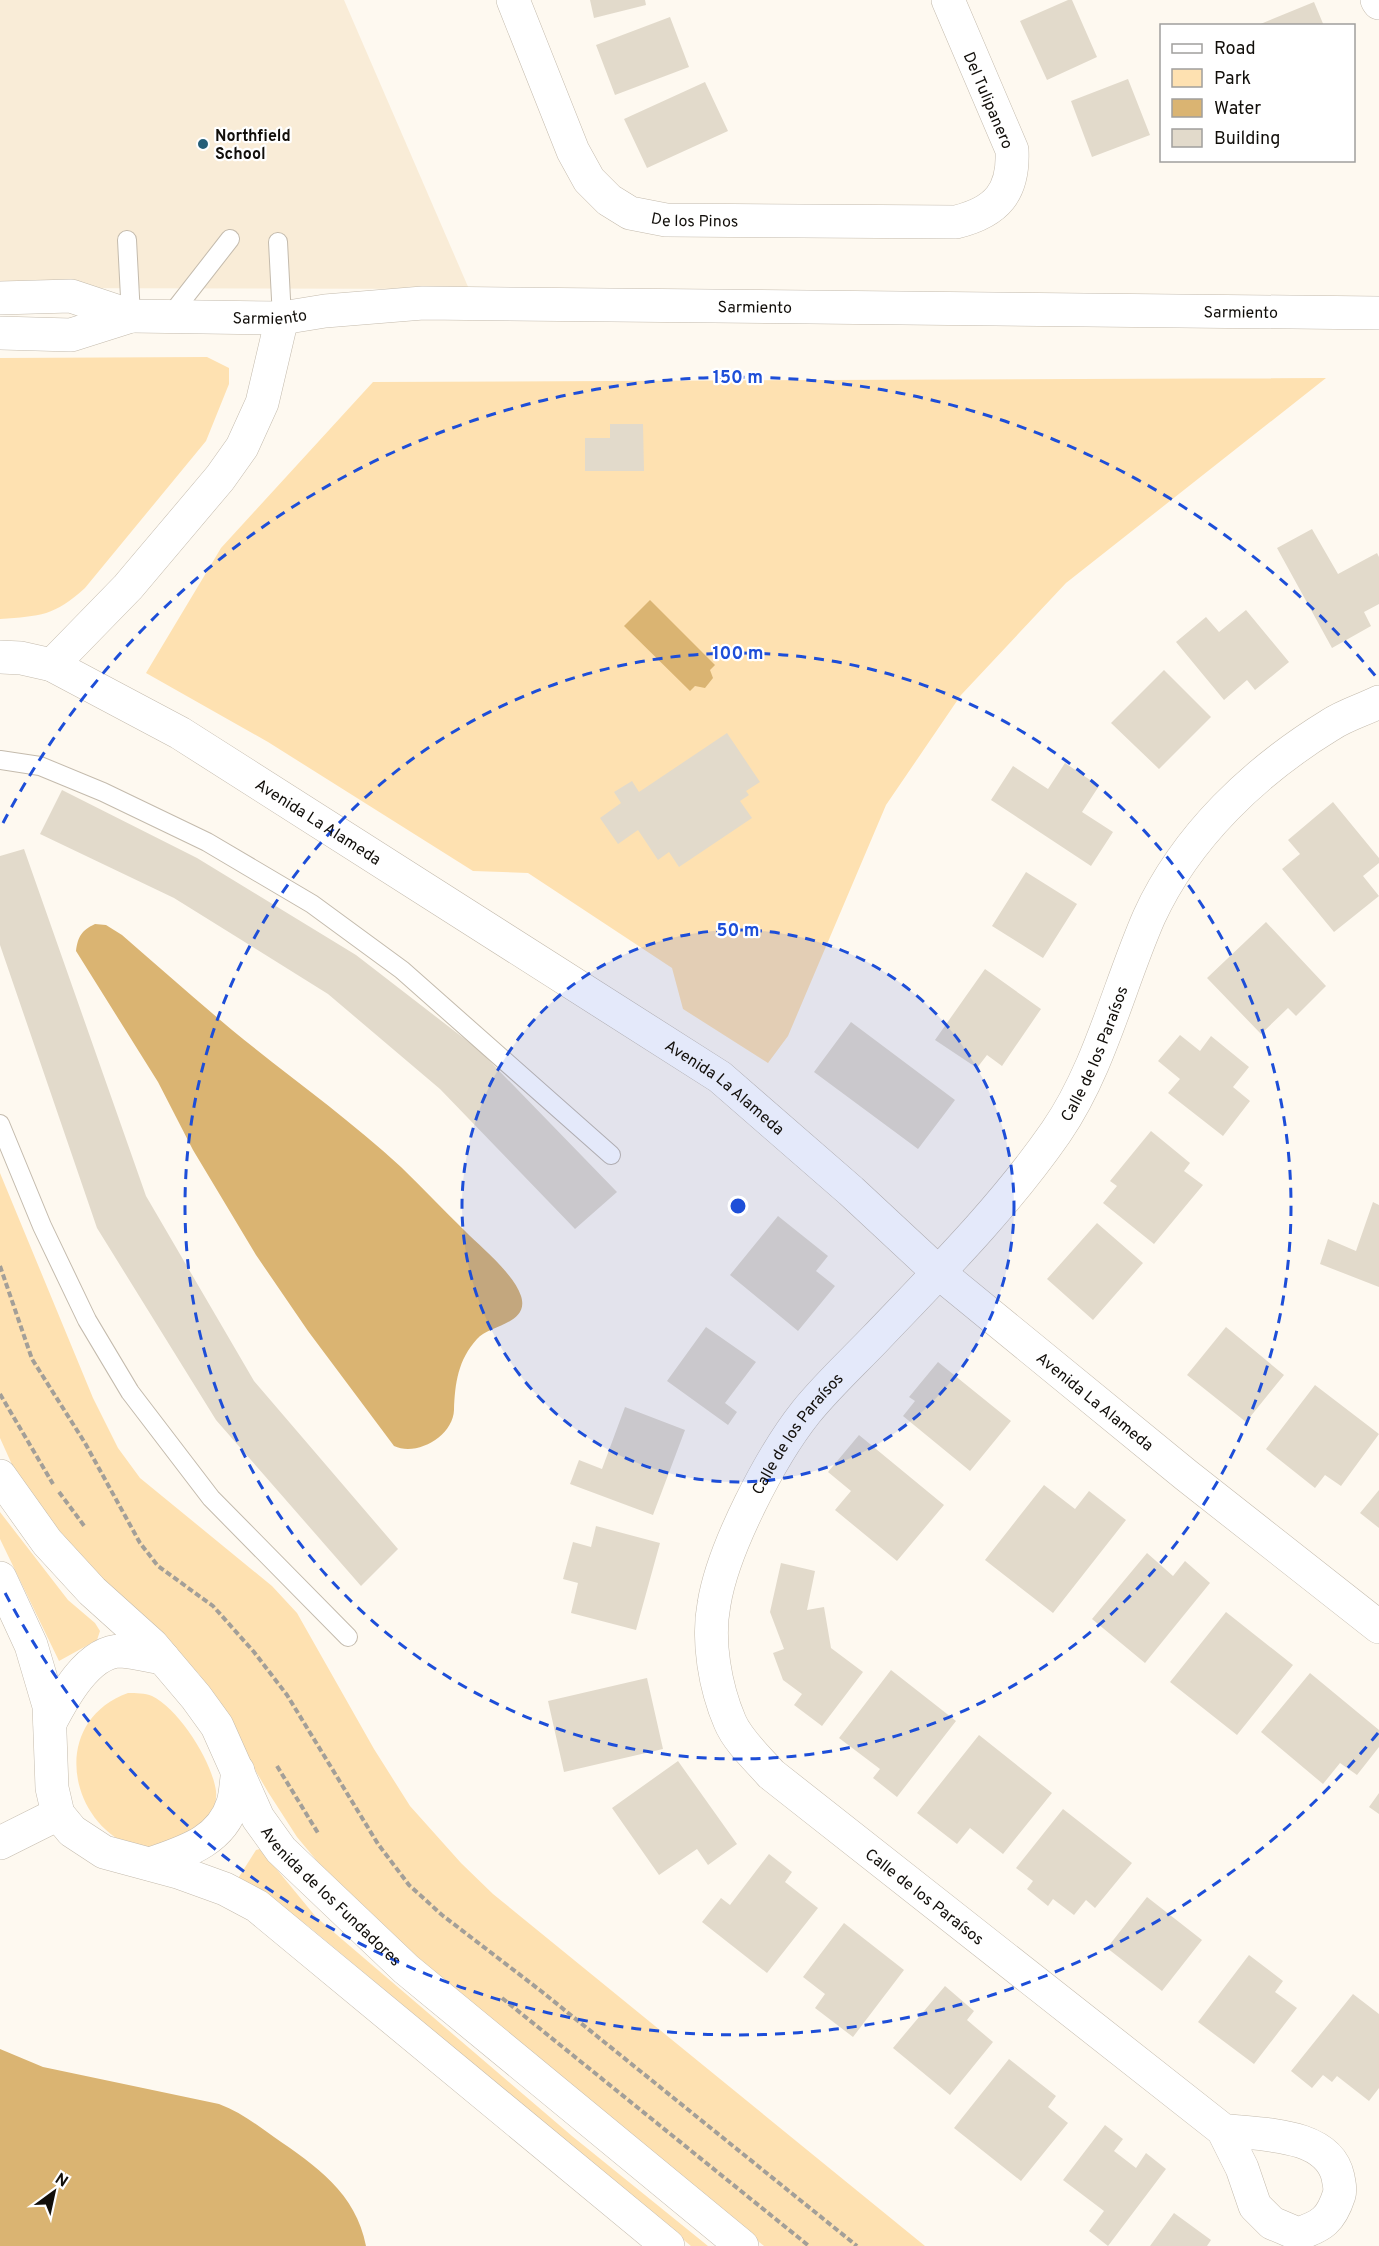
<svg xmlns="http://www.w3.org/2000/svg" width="1379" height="2246" font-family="Overpass,sans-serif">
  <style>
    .built { fill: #f9ecd7 }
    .green { fill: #fee1b1 }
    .water { fill: #dab472 }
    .building { fill: #e2dacb }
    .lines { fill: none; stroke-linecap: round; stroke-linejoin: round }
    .service-casing { stroke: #c4bbad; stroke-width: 20 }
    .minor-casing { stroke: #c4bbad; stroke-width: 34 }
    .tertiary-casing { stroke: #c4bbad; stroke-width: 34 }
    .path { stroke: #a39f98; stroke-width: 4; stroke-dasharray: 6 3; stroke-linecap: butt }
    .service { stroke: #fff; stroke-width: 18 }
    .minor { stroke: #fff; stroke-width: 33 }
    .tertiary { stroke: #fff; stroke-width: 33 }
    .ring { fill: none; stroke: #1d4ed8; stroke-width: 3; stroke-dasharray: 10 8 }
    .poi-dot { fill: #255e78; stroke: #fff; stroke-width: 2 }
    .labels { text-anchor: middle; stroke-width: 4.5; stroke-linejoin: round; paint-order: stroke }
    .street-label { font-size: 16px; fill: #120f0b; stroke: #fff }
    .poi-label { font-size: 16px; font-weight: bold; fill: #120f0b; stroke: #fff; text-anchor: start }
    .centre { fill: #1d4ed8; stroke: #fff; stroke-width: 3 }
    .ring-label { font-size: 18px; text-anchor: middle; font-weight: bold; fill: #1d4ed8; stroke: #fff; stroke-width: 4.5; stroke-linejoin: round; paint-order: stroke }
  </style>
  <rect width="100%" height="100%" fill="#fef9f0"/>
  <path class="built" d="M0 0H344L469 289 0 288Z"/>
  <path class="green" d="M207 357 229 368V384L206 441 85 588C54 616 41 616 0 619V358Z
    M1326 378 1066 583 961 695 886 805 788 1036 768 1063 683 1009 672 968 528 873 473 871 268 742 146 673 221 548 373 382Z
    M0 1173 93 1398 118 1448 140 1478 272 1586 297 1613 374 1749 410 1806 461 1863 493 1894 925 2246H764L458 1994 332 1879 297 1837 268 1792 199 1674 162 1636 107 1589 62 1538 14 1469 0 1438Z
    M0 1512 68 1600 95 1623 100 1631 97 1640 59 1661 0 1539Z
    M128 1693C136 1693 145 1693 152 1696 179 1709 212 1761 216 1791 217 1802 213 1813 209 1823L157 1852C148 1850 138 1849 130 1846 65 1816 53 1720 128 1693Z
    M260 1849 316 1917 572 2136 708 2246H691L308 1926 277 1903 237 1880 256 1850Z"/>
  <path class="water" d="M650 600 715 665 710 670 713 678 705 688 695 686 690 691 624 626Z
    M95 924 106 925 122 935C159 967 195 999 232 1030 288 1076 348 1118 401 1167 423 1188 443 1210 465 1231 481 1247 514 1274 521 1296 530 1324 489 1325 477 1339 458 1360 455 1383 454 1410 453 1436 417 1457 394 1446L308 1331 256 1255 193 1150 158 1082 76 951C78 936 82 930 95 924Z
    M0 2049 43 2067 219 2104C240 2112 256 2124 274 2137 316 2166 356 2193 366 2246H0Z"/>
  <path class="building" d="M590 0H645L646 5 594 18Z
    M1068 0H1072L1097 57 1047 80 1020 21Z
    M1314 2 1324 26H1258V25Z
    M670 17 689 67 615 95 596 45Z
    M1128 79 1150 135 1092 157 1071 101Z
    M705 82 728 131 647 168 624 119Z
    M610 424H643L644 471H585V438H610Z
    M1312 529 1338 574 1377 553 1379 557V604L1364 612 1371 626 1332 648 1277 548Z
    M1246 610 1289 662 1255 690 1247 680 1224 700 1176 642 1206 617 1219 632Z
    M1164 670 1211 717 1159 769 1111 723Z
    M727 733 760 782 746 791 749 795 740 801 752 818 679 867 669 852 658 860 638 830 618 844 600 818 621 803 614 792 632 781 639 792Z
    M1065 763 1099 786 1082 812 1113 832 1091 866 991 800 1013 766 1048 789Z
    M62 790 197 858 356 955 479 1050 617 1192 575 1229 440 1089 328 994 174 898 40 834Z
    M1333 802 1379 858V863L1363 876 1379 896 1334 932 1282 869 1300 854 1288 840Z
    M24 849 146 1196 254 1381 398 1549 361 1586 216 1420 97 1228 0 945V856Z
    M1026 872 1077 904 1043 958 992 926Z
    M1266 922 1326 986 1296 1016 1288 1008 1261 1034 1207 978Z
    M985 969 1041 1009 1002 1066 987 1055 977 1068 935 1040Z
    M851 1022 955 1100 918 1149 814 1072Z
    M1180 1035 1200 1051 1211 1036 1249 1067 1233 1087 1250 1101 1223 1136 1168 1093 1180 1079 1158 1061Z
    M1151 1131 1190 1163 1184 1171 1203 1185 1154 1244 1103 1203 1117 1186 1110 1181Z
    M1373 1202 1379 1205V1287L1320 1264 1328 1239 1356 1251Z
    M778 1216 828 1256 816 1271 835 1286 798 1331 730 1275Z
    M1097 1223 1143 1263 1093 1320 1047 1279Z
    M706 1327 756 1362 725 1403 737 1412 728 1425 667 1381Z
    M1226 1327 1284 1375 1246 1422 1187 1375Z
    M938 1362 1011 1421 970 1471 903 1416 915 1401 909 1397Z
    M1315 1385 1379 1434 1341 1486 1325 1475 1315 1488 1266 1449Z
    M625 1407 685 1430 653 1515 570 1484 579 1460 602 1469Z
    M859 1435 944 1505 897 1561 835 1510 851 1491 828 1472Z
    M1044 1485 1075 1509 1089 1491 1126 1520 1053 1613 985 1560Z
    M1379 1490V1528L1360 1513Z
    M596 1526 660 1543 636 1630 571 1613 578 1583 563 1579 573 1542 591 1547Z
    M1147 1553 1173 1576 1185 1561 1210 1583 1145 1663 1092 1619Z
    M781 1563 815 1571 807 1610 824 1607 831 1648 863 1672 822 1726 794 1705 802 1694 783 1680 773 1653 784 1649 770 1612Z
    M1226 1612 1293 1665 1237 1735 1170 1682Z
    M891 1670 956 1721 897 1797 873 1778 880 1769 839 1738Z
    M1310 1673 1379 1730V1747L1357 1775 1340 1763 1323 1784 1261 1732Z
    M647 1678 663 1749 564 1772 548 1701Z
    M979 1735 1052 1793 1003 1854 970 1828 957 1844 917 1813Z
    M678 1761 737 1844 708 1865 697 1849 659 1875 612 1808Z
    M1379 1793V1814L1369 1807Z
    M1063 1809 1132 1863 1095 1908 1086 1900 1074 1915 1053 1899 1048 1906 1027 1889 1033 1881 1016 1868Z
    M769 1854 792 1872 785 1882 818 1908 767 1973 702 1922 721 1898 730 1905Z
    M1147 1897 1202 1940 1162 1991 1107 1948Z
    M844 1923 904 1970 853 2037 815 2008 825 1994 803 1977Z
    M1249 1955 1283 1981 1275 1992 1297 2008 1254 2064 1198 2022Z
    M945 1986 974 2011 967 2020 993 2042 950 2095 893 2048Z
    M1353 1994 1379 2014V2088L1369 2101 1337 2076 1332 2082 1323 2075 1312 2088 1291 2071Z
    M1009 2059 1056 2096 1048 2107 1068 2123 1021 2181 954 2128Z
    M1105 2125 1123 2139 1114 2151 1136 2168 1146 2153 1166 2169 1108 2246 1089 2231 1104 2211 1063 2180Z
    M1174 2213 1211 2240 1207 2246H1150Z"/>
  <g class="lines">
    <g class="service-casing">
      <path id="service" d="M127 240 131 316
        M278 242 282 318
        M170 316 230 239
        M0 760 40 766 103 792 207 842 312 904 402 970 611 1155
        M0 1124 42 1226 87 1320 130 1392 211 1498 348 1637"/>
    </g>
    <g class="minor-casing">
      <g id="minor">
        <path id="s1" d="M513 0 573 151 589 180 609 200 630 213 666 220 956 222C997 212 1014 192 1012 150L948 0"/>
        <path d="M1377 0 1379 3"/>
        <path id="s2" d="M0 298 71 296 131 316 282 318 325 311 423 303 1379 313"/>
        <path d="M0 333 71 335 131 316"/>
        <path id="s3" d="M0 657 21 658 52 665 180 733 720 1077 851 1191 938 1272 1186 1475 1379 1627"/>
        <path d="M52 665 128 587 220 478 242 447 262 403 282 318"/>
        <path d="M0 1843 58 1814"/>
        <path id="s4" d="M1223 2130C1260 2135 1328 2132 1338 2177 1339 2184 1341 2188 1339 2195 1331 2220 1322 2226 1298 2234L1272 2223 1255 2206 1242 2168 1223 2130 771 1774C758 1759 738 1741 730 1722 715 1687 707 1641 714 1604 723 1548 771 1456 806 1412 827 1386 852 1363 875 1339 938 1273 1004 1207 1056 1132 1100 1068 1118 988 1149 917 1186 836 1255 771 1330 725 1345 715 1363 710 1379 702"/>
      </g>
    </g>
    <g class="tertiary-casing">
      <g id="tertiary">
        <path id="s5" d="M0 1476 47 1542 92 1591 152 1645 196 1697 217 1726 258 1818 281 1850 406 1969 742 2246"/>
        <path d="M0 1578 31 1645 49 1706 52 1788 58 1814 72 1831 104 1852 178 1872 225 1889 257 1906 668 2246"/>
        <path d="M50 1723C63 1698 88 1651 121 1651 135 1652 150 1656 163 1658"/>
        <path d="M150 1864C184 1852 221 1842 233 1803 236 1794 236 1781 238 1771"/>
      </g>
    </g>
    <path class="path" d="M0 1266 32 1359 85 1443 140 1543 158 1566 213 1606 254 1652 287 1695 378 1844 409 1885 442 1915 541 1991 857 2246
      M0 1394 53 1484
      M59 1492 85 1527
      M277 1766 318 1833
      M502 1998 809 2246"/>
    <use href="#service" class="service"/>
    <use href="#minor" class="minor"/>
    <use href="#tertiary" class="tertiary"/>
  </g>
  <circle cx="738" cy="1206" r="276" fill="#1d4ed8" fill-opacity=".12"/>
  <g class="ring">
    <circle cx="738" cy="1206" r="276"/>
    <circle cx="738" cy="1206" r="553"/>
    <path d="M1378 1733A829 829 0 0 1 3 1589M3 823A829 829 0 0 1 1378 679"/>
  </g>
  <circle class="poi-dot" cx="203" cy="144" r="6"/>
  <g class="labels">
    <g class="street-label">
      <text transform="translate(989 100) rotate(67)" y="6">Del Tulipanero</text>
      <text dy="6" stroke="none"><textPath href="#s1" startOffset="314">De los Pinos</textPath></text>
      <text dy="6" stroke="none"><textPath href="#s2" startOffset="759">Sarmiento</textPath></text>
      <text dy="6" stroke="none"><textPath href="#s2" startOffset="1245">Sarmiento</textPath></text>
      <text dy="6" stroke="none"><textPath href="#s2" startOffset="273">Sarmiento</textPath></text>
      <text dy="6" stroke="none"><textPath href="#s3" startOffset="362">Avenida La Alameda</textPath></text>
      <text dy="6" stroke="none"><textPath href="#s4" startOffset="1786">Calle de los Paraísos</textPath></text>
      <text dy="6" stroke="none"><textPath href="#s3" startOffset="848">Avenida La Alameda</textPath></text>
      <text dy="6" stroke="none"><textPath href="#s3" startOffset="1334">Avenida La Alameda</textPath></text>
      <text dy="6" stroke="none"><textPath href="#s4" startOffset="1300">Calle de los Paraísos</textPath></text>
      <text dy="6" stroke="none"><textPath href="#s5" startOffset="540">Avenida de los Fundadores</textPath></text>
      <text transform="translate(925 1896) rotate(38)" y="6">Calle de los Paraísos</text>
    </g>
    <g class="poi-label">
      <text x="215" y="141">Northfield<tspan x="215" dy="18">School</tspan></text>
    </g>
  </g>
  <circle cx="738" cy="1206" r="9" class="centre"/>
  <g class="ring-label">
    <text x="738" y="383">150 m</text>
    <text x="738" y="659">100 m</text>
    <text x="738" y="936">50 m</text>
  </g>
  <rect x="1160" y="24" width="195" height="138" fill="#ffffff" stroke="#a09f9d" stroke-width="1.5"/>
  <rect x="1172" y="44" width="30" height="9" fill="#ffffff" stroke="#a09f9d" stroke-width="1.5"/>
  <text x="1214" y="54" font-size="18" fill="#120f0b">Road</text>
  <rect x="1172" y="69" width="30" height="18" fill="#fee1b1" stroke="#a09f9d" stroke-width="1.5"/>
  <text x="1214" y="84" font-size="18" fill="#120f0b">Park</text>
  <rect x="1172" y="99" width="30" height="18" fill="#dab472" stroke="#a09f9d" stroke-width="1.5"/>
  <text x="1214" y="114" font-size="18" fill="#120f0b">Water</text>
  <rect x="1172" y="129" width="30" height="18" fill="#e2dacb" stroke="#a09f9d" stroke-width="1.5"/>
  <text x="1214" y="144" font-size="18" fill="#120f0b">Building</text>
  <g transform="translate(54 2192) rotate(33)" stroke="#ffffff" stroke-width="4.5" paint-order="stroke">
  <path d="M0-4.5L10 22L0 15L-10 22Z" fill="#120f0b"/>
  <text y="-9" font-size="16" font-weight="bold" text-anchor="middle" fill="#120f0b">N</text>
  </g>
</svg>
